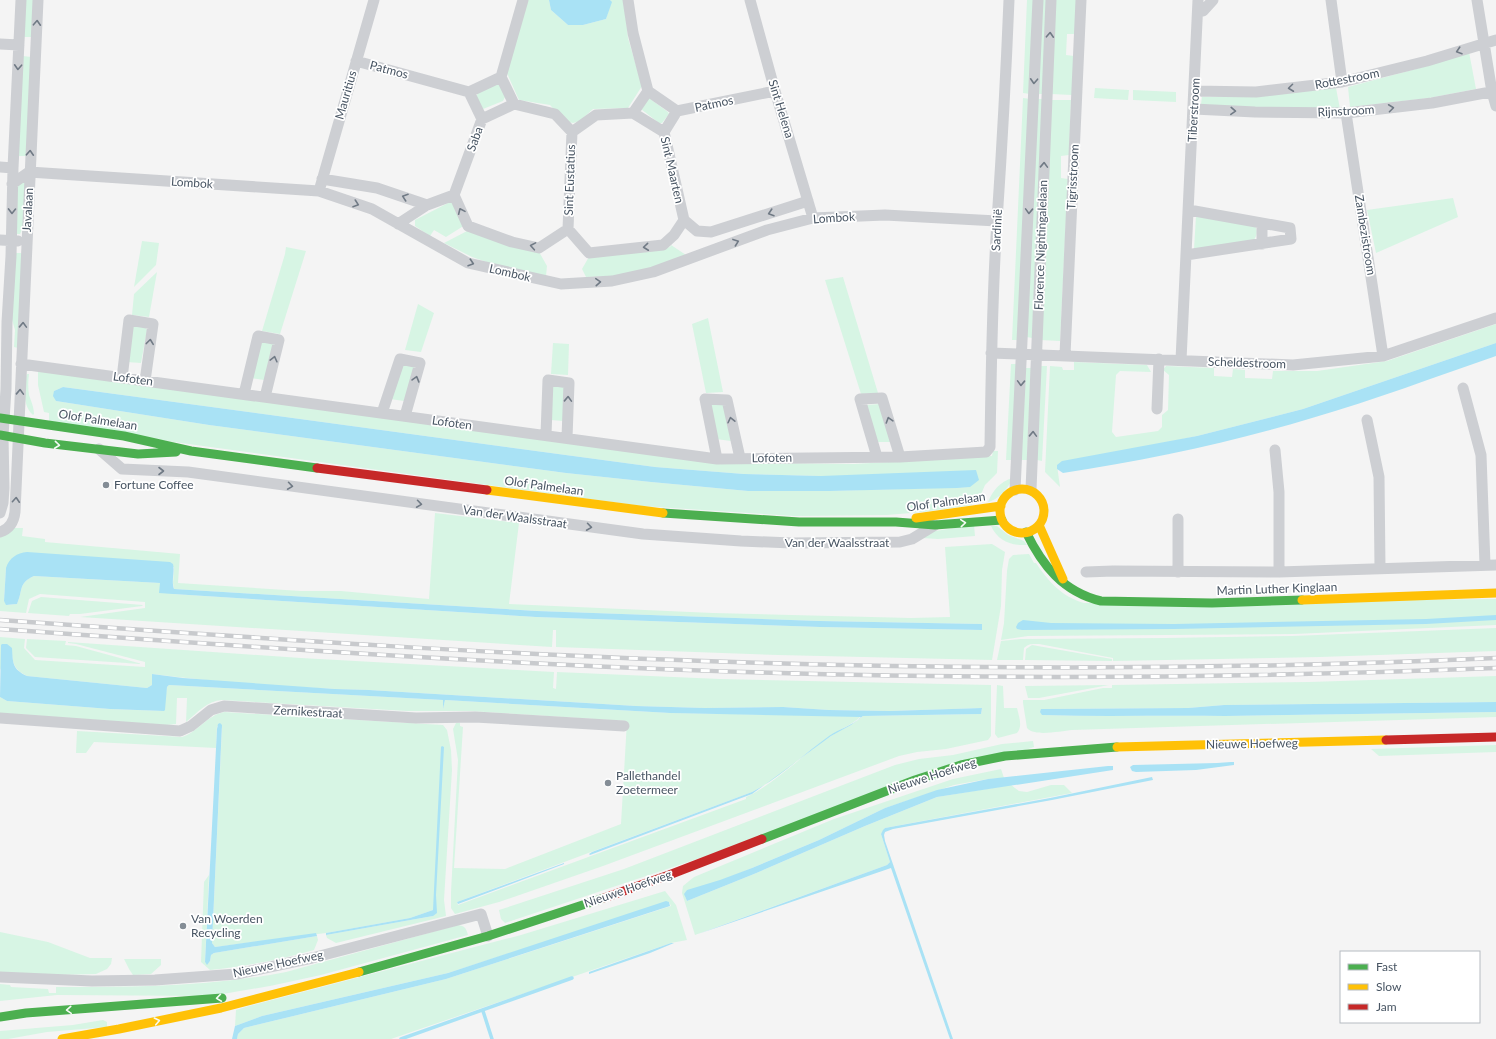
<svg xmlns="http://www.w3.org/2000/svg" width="1496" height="1039" font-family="Lato,sans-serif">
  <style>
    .green { fill: #d7f5e4; fill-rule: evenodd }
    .water { fill: #a9e2f5 }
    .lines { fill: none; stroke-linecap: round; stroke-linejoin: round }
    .stream { stroke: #a9e2f5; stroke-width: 3.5 }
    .street { stroke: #cdcfd3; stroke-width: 11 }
    .fast { stroke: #4caf50; stroke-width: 9 }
    .slow { stroke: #ffc107; stroke-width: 9 }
    .jam { stroke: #c62828; stroke-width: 9 }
    .rail-casing { stroke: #c8cacd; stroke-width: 4.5 }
    .rail { stroke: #fff; stroke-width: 3; stroke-dasharray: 9; stroke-linecap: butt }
    .oneway { stroke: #707a85 }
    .oneway2 { stroke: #f6fbf6 }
    .poi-dot { fill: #848d96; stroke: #fff; stroke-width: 1.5 }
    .labels { text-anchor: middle; stroke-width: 3.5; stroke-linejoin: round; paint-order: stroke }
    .street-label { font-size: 12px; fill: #485563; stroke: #fff }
    .poi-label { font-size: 12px; fill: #485563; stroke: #fff; text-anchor: start }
  </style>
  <rect width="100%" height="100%" fill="#f4f4f4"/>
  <path class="green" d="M25 0H33L32 37H23Z
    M528 0H549L551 10 568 25H583L606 19 611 2 610 0H624L628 38 642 86 628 108 593 109 580 121 573 123 565 121 550 105 519 100 506 71Z
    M1027 0H1035L1030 94 1023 93Z
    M1043 0H1048L1043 94H1038Z
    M1055 0H1077L1075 34H1067L1066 55 1074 56 1072 95 1051 94Z
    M1469 52 1476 89 1429 98 1350 107 1348 87 1427 66Z
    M23 56 31 57 27 156H18Z
    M496 84 499 85 506 95 503 101 483 109 476 97 478 93Z
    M1095 88 1129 90 1128 100 1094 98Z
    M1336 88 1340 109H1256L1201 104 1202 97 1259 96Z
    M1133 90 1176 92V102L1133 100Z
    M649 98 668 112 669 114 662 123H659L641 109Z
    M1023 98 1031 99 1020 340H1012Z
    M1038 99H1043L1032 338 1027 337Z
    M1051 100H1071L1069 155 1061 156V178L1068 179 1060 341 1040 340Z
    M25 177V223L20 234H16V189Z
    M1453 198 1458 217 1376 253 1367 210Z
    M450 202 454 203 465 225 446 237 434 230 430 236 415 226V220Z
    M1196 216 1255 226C1258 232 1257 235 1254 240L1194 249Z
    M469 230 538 250 547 266 546 276 510 270 472 257 444 243Z
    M142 241 159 243 156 265 134 287Z
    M671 245 686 255 655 267 613 276 586 277 582 269 590 255 653 251 670 247Z
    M286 247 306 251 280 334 262 331 285 254Z
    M15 253H21L23 256 18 348 14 347 15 330 11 316Z
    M157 272 149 317 132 315 134 294Z
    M843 277 878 393 861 394 825 280Z
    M418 304 434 313 421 352 405 350Z
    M708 318 723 392 706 393 692 324Z
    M1496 324V343L1303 409 1197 436 1057 465 1060 487 1045 472 1050 366 1062 367 1063 370H1074V362L1147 365 1151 372 1120 371 1116 375 1112 432 1116 437 1158 431 1162 427V415L1168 410 1169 375 1163 370 1166 366 1214 368V376L1232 377 1233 369 1245 370V378L1272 379 1273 371H1317L1387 361Z
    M134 326 145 327 147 330 141 363 127 362 132 327Z
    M261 342 274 343 264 380 250 378Z
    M553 343 569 344 568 375 551 374Z
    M402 362 415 365 404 401 390 399Z
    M1011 364H1019L1014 460H1006Z
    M1039 366H1047L1042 461 1037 460Z
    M1026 368H1031L1027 460H1021Z
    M38 370 768 463 854 464 992 456 993 451H998L997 473 985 485 979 499H972V505L923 512 887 515 794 516 642 506 174 442 49 421V413L44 412 38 385ZM63 387 655 467 744 474 821 476 970 487 829 491H748L651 482 566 473 209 425 56 401 54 391Z
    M27 374H29C28 381 28 388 29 395 31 401 34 407 34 414L33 415C22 405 25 390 26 377Z
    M554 386 564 387 563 421 551 420 553 387Z
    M711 404H723L731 441 716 439Z
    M880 404 892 442H876L866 405Z
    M1012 478C1010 487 998 500 988 502 993 490 1000 482 1012 478Z
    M435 513 519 523 509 604 713 613 911 618 950 617 945 547 992 544 1005 552 1002 570 1001 606 992 660 778 655 556 647V630H553L552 647 127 620 80 617 145 608V602L40 594 29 599 26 613 0 611V536L14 528H23L22 536 45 539V542L180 554 178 583 301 591H341L429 599ZM174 567 173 583 174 589 537 611 820 621 982 624V630L820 627 536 617 173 594 160 583 34 576C18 583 23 591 17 604L8 605 4 601 6 568Z
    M974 525 975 536 938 539 922 538 929 532Z
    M991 526H997L1008 535 1024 541 1027 545C1011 546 998 541 991 526Z
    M1029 554 1034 563H1036C1048 581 1062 597 1084 603L1496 599V625L1294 634 1028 636 1001 640 1004 623 1007 571 1009 559 1013 555Z
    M41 597 143 605 142 606 80 614H70L69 616 28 613 32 601Z
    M1496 628V651L1320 657 1113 661V658L1039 644C1033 644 1029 643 1024 648L1023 660H997L1001 641 1020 639 1165 638 1292 636Z
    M0 637 25 639 24 648 35 660 145 667V662L76 644 68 643V642L301 658 554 672 553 688 556 689 557 672 720 679 991 685V736L988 740 946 749 917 752 899 756 603 866 499 902 455 914 451 908V892L458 760 453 729 456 723H460V726L463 727 454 868 505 869 621 824 627 721 470 711H407L222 700C207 701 197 713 186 722L187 698H177L176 724 166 725 0 713V697L7 701 110 709 163 711 167 687 169 685 443 700V709L445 700 670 713 861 716C852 725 840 729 830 736 804 753 779 779 752 792L457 902 458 905 746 799V797C775 784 804 753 831 736 842 729 853 725 863 716L981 714 982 708 890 711 829 710 783 707 705 708 636 706 369 690C298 688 223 683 152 674V685L147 688 27 676C15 670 12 664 12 650L0 670Z
    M27 639 66 641 65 645 76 646 142 664 35 657 26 648Z
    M1032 645 1112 659V661L1025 660 1026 649Z
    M1496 676V702L1224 705 1188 708 1042 709V715C1103 717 1164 715 1225 716L1496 712V717L1072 730C1061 731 1034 737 1027 728L1023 703V700H1044L1103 688H1112V685L1309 682Z
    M997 685 1003 686 1004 708H1017C1019 717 1023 726 1017 733L998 738 995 734Z
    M1109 685 1039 698H1028L1025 686Z
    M224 712 443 725 447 730 451 750 452 770 444 900 446 916 336 943 327 938 326 935 433 916V910L410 918 326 933 215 947 212 943 222 728 217 726 216 748 94 742 86 753H76L77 731 182 737C198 732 206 716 224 712Z
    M1033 741 1034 747 505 923 501 919 499 910 624 869 895 765 919 759 953 755 1002 744Z
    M1496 745V752L1379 756 1371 749Z
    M1001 769 1004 778 988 779 954 785 885 808 819 840 685 896 687 901 754 874 865 826 937 797 1011 785 1019 791 1027 792 1051 785H1064L1072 793 885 828 881 834 889 859 890 862 887 865 695 935 682 893 683 886 694 877 834 819 953 779Z
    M209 875 205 962 207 964 210 961 211 955 214 953 317 936 318 940 314 950C280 960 245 966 210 970L201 962 204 882Z
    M665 891 676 905 687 940 671 943 391 1039H237L238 1034 244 1028 446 979 671 906 669 902 448 973 262 1016 235 1026 236 1010 249 1006 521 935Z
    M458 925C465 926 466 928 468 935L321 975 270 986 211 996 57 995 0 1001V984L10 985 11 987 48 989 49 993H56V987C135 987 208 987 286 972Z
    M0 932 48 942 90 958H112L111 964 107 969 96 974 55 975 0 972Z
    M124 959H161V965L151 974 133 975 129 969Z
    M103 1020 107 1022V1027L47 1032 8 1039H0V1031L73 1025Z"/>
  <path class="water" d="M549 0H610L612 2 606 19 583 25H568L551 10Z
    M1496 343V356C1435 377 1374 400 1312 418 1230 443 1147 460 1063 473L1057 469V465L1062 461 1197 436 1303 409Z
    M63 387 655 467 744 474 821 476 976 470 979 480 970 487 957 488 829 491H748L651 482 566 473 209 425 56 401 53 396 54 391Z
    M27 552 170 562 173 564C175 572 171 581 174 589L537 611 820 621 982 624V630L820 627 536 617 173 594 159 593 160 583 34 576C18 583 23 591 17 604L6 605 4 601 6 568C9 558 17 553 27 552Z
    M1496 615V620L1426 624 1174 629 1022 630 1017 629 1016 627 1018 623 1023 620 1051 623 1174 624 1426 619Z
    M2 644H7L12 648C13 663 12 669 27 676L147 688 152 685V674L183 678 335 689 369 690 636 706 705 708 783 707 829 710 890 711 982 708 981 714 863 716 851 725 831 736 752 794 590 855 589 854 592 852 752 792C778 779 805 753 829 736 839 729 852 726 861 717L670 713 445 700 443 709V700L169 685 167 687 165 710 164 711 110 709 7 701 0 697 1 645Z
    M1496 702V712L1225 716C1164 715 1103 717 1042 715L1040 712 1041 709H1042L1188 708 1224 705Z
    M220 723 222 725 212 943 215 947 316 933 317 936 214 953 211 955 210 961 207 965 205 962 217 729 218 724Z
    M442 746 444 747 436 895 437 913 433 916 326 935V933L410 918 433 910 441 747Z
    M1231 762H1234V765L1196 770 1136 772 1132 771 1130 767 1133 765 1217 763Z
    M1108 766H1113V770L937 797 865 826 754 874 687 901 684 894 687 890 720 880 752 868 819 840 885 808 937 790 988 779Z
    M1152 777 1153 780 1052 800 893 829 885 832 884 835 885 841 953 1039H950L891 868 698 934 887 865 890 862 889 859 881 834 883 830 885 828 1050 798Z
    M564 863V864L458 904 457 902Z
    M666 901 669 902 670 906 446 979 244 1028 238 1034 237 1039H232L235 1026 262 1016 448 973Z
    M671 943H674L650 953 589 974V972Z"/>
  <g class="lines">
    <path class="stream" d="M483 1011 492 1039
      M401 1039 572 978"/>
    <path class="street" d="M523 0 501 77 469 92 482 119 454 195 468 226 512 242 539 248 568 229 589 253 663 245 674 235 684 220 697 231 711 232 808 201
      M628 0 633 33 648 91 633 113 664 132 684 220
      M750 0 775 91 813 218
      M1331 0 1342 82
      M1477 0 1492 92 1496 106
      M1198 10 1203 11 1213 0
      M0 44 19 45
      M356 61 469 92
      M501 77 514 104
      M648 91 677 111
      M1194 91 1256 92 1342 82 1427 61 1496 40
      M1194 109 1255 112 1346 113 1432 103 1496 91
      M1346 113 1383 356
      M482 119 514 104 555 114 572 132 596 115 633 113
      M664 132 677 111 775 91
      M0 167 13 168
      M322 179 377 188 427 205 454 195
      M12 184 29 172 319 191 372 209 468 263 561 284 612 281 653 272 767 230 813 218 885 215 997 221
      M319 191 374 0
      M398 224 427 205
      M568 229 572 132
      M0 240 18 241
      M1262 244V223
      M1186 255 1291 239 1290 228 1189 210
      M991 353 1293 365 1383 356 1496 318
      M1065 355 1081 0
      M1181 360 1198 0
      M21 364 717 459 900 457 986 452 990 447C991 372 992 296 997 221 1002 147 1006 74 1009 0
      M122 378 129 320 153 324 145 381
      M1463 388 1481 455 1485 565
      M244 394 258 336 279 340 265 397
      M1157 409 1159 359
      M382 413 400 359 420 363 405 416
      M1367 420 1379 477 1380 568
      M546 435 548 380 569 383 567 438
      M99 449 122 469 188 472 643 534 741 541 792 543 900 542 912 539 935 525
      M1275 450 1279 492V572
      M877 457 860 399 882 398 900 457
      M717 459 705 399 727 400 740 458
      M1015 490 1038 0
      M1031 490 1051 0
      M0 513 3 503 4 488 3 436 6 389 7 322 11 256 13 168 21 0
      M1178 519V572
      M0 532C10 529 14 521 15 512L38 0
      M1086 572 1113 571 1279 572 1496 565
      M0 718 180 731 191 726 211 710 224 706 416 718 475 717 624 726
      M0 977 92 981 155 980 237 974 312 958 481 914 488 936"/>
    <path class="fast" d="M0 418 124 436 191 451 317 468
      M0 435 45 443 138 454 176 452
      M663 513 799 522H896L935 525 1002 520
      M1026 532C1042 565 1063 592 1101 601L1212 603 1302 600
      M762 839 915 780 961 765 1005 756 1117 747
      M359 972 488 936 604 898
      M0 1017 26 1013 222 998"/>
    <path class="slow" d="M1000 511a22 22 0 1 1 44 0a22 22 0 1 1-44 0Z
      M487 490 663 513
      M916 518 1001 506
      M1039 525 1063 579
      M1302 600 1496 593
      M1117 747 1386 740
      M62 1039 119 1029 221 1008 359 972"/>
    <path class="jam" d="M317 468 487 490
      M1386 740 1496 737
      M604 898 669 875 762 839"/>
    <g class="rail-casing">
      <path id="rail" d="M0 620C255 638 510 656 766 663 1009 670 1253 669 1496 658
        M0 629C248 647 495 664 744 672 994 680 1245 678 1496 668"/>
    </g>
    <use href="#rail" class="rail"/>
  </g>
  <defs><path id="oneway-chevron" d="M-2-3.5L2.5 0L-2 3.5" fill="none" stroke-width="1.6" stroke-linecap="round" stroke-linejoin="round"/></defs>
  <g class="oneway">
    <use href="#oneway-chevron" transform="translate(37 23) rotate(-87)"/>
    <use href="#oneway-chevron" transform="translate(1050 35) rotate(-87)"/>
    <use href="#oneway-chevron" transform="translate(1459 51) rotate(162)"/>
    <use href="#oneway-chevron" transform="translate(18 67) rotate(93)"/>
    <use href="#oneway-chevron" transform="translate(1034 81) rotate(93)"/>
    <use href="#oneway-chevron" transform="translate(1291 88) rotate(173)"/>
    <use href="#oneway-chevron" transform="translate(1391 108) rotate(-7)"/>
    <use href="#oneway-chevron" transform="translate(1233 111) rotate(3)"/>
    <use href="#oneway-chevron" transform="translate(30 153) rotate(-87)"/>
    <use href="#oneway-chevron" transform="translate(1044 165) rotate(-88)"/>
    <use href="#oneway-chevron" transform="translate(405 197) rotate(-161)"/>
    <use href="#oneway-chevron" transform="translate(356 204) rotate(19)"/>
    <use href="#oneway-chevron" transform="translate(12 211) rotate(91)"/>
    <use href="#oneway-chevron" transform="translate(461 211) rotate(-114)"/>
    <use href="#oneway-chevron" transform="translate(1029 211) rotate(92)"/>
    <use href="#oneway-chevron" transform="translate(771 213) rotate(162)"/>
    <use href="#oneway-chevron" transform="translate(736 242) rotate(-20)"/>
    <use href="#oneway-chevron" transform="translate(533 246) rotate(-170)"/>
    <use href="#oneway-chevron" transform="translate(646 247) rotate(174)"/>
    <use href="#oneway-chevron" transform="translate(471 263) rotate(18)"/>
    <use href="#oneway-chevron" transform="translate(598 282) rotate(-4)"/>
    <use href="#oneway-chevron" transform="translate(23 325) rotate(-88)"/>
    <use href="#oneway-chevron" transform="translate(150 342) rotate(-83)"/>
    <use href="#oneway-chevron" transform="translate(274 359) rotate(-76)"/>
    <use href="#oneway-chevron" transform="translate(416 379) rotate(-74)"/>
    <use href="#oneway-chevron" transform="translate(1021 383) rotate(92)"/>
    <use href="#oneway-chevron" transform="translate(20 392) rotate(-88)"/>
    <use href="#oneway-chevron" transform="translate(568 399) rotate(-88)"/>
    <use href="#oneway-chevron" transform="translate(731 420) rotate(-103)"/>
    <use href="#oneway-chevron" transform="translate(889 420) rotate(-107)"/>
    <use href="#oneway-chevron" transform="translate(1033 434) rotate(-88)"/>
    <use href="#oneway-chevron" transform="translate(161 471)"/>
    <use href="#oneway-chevron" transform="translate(290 486) rotate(8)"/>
    <use href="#oneway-chevron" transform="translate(16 500) rotate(-86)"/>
    <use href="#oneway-chevron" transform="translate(419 504) rotate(8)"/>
    <use href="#oneway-chevron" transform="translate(589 527) rotate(8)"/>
  </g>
  <g class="oneway2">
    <use href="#oneway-chevron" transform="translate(57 445) rotate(6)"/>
    <use href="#oneway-chevron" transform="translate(963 523) rotate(-5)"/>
    <use href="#oneway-chevron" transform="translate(219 998) rotate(172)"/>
    <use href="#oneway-chevron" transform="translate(69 1010) rotate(176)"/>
    <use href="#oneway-chevron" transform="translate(157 1021) rotate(-12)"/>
  </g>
  <g class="poi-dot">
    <circle cx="106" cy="485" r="4"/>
    <circle cx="608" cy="783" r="4"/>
    <circle cx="183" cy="926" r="4"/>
  </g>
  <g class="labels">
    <g class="street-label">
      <text transform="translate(389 70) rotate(15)" y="4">Patmos</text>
      <text transform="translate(1347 79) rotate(-11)" y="4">Rottestroom</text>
      <text transform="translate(346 95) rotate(-74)" y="4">Mauritius</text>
      <text transform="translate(714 104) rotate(-12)" y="4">Patmos</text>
      <text transform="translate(781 109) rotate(73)" y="4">Sint Helena</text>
      <text transform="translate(1194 110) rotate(-87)" y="4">Tiberstroom</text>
      <text transform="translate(1346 111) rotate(-3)" y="4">Rijnstroom</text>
      <text transform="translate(475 139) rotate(-70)" y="4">Saba</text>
      <text transform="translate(672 170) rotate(77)" y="4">Sint Maarten</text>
      <text transform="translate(1073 177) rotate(-87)" y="4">Tigrisstroom</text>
      <text transform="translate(570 180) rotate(-88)" y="4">Sint Eustatius</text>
      <text transform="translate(192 183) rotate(4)" y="4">Lombok</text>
      <text transform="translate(28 210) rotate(-87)" y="4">Javalaan</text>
      <text transform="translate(834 218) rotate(-4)" y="4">Lombok</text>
      <text transform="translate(997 230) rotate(-87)" y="4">Sardinië</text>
      <text transform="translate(1365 235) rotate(81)" y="4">Zambezistroom</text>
      <text transform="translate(1041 245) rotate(-88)" y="4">Florence Nightingalelaan</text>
      <text transform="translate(510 273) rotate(13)" y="4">Lombok</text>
      <text transform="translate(1247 363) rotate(2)" y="4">Scheldestroom</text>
      <text transform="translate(133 379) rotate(8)" y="4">Lofoten</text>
      <text transform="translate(98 420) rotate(9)" y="4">Olof Palmelaan</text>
      <text transform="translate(452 423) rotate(8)" y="4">Lofoten</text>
      <text transform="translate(772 458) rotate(-1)" y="4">Lofoten</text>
      <text transform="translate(544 486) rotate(8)" y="4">Olof Palmelaan</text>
      <text transform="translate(946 502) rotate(-8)" y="4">Olof Palmelaan</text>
      <text transform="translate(515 517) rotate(8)" y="4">Van der Waalsstraat</text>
      <text x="837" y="547">Van der Waalsstraat</text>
      <text transform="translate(1277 589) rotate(-2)" y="4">Martin Luther Kinglaan</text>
      <text transform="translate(308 712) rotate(3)" y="4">Zernikestraat</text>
      <text transform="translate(1252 744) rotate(-1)" y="4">Nieuwe Hoefweg</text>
      <text transform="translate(932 776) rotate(-18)" y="4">Nieuwe Hoefweg</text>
      <text transform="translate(628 889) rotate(-19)" y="4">Nieuwe Hoefweg</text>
      <text transform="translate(278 964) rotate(-12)" y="4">Nieuwe Hoefweg</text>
    </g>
    <g class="poi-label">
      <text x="114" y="489">Fortune Coffee</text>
      <text x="616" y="780">Pallethandel<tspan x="616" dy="14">Zoetermeer</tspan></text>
      <text x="191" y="923">Van Woerden<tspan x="191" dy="14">Recycling</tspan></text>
    </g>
  </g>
  <rect x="1340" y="951" width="140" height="72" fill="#ffffff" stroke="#b6bbc1"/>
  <rect x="1348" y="964" width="20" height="6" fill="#4caf50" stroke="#b6bbc1"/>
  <text x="1376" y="971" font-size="12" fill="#485563">Fast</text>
  <rect x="1348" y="984" width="20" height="6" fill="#ffc107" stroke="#b6bbc1"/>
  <text x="1376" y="991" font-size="12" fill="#485563">Slow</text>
  <rect x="1348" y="1004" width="20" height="6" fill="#c62828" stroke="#b6bbc1"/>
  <text x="1376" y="1011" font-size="12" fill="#485563">Jam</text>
</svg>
